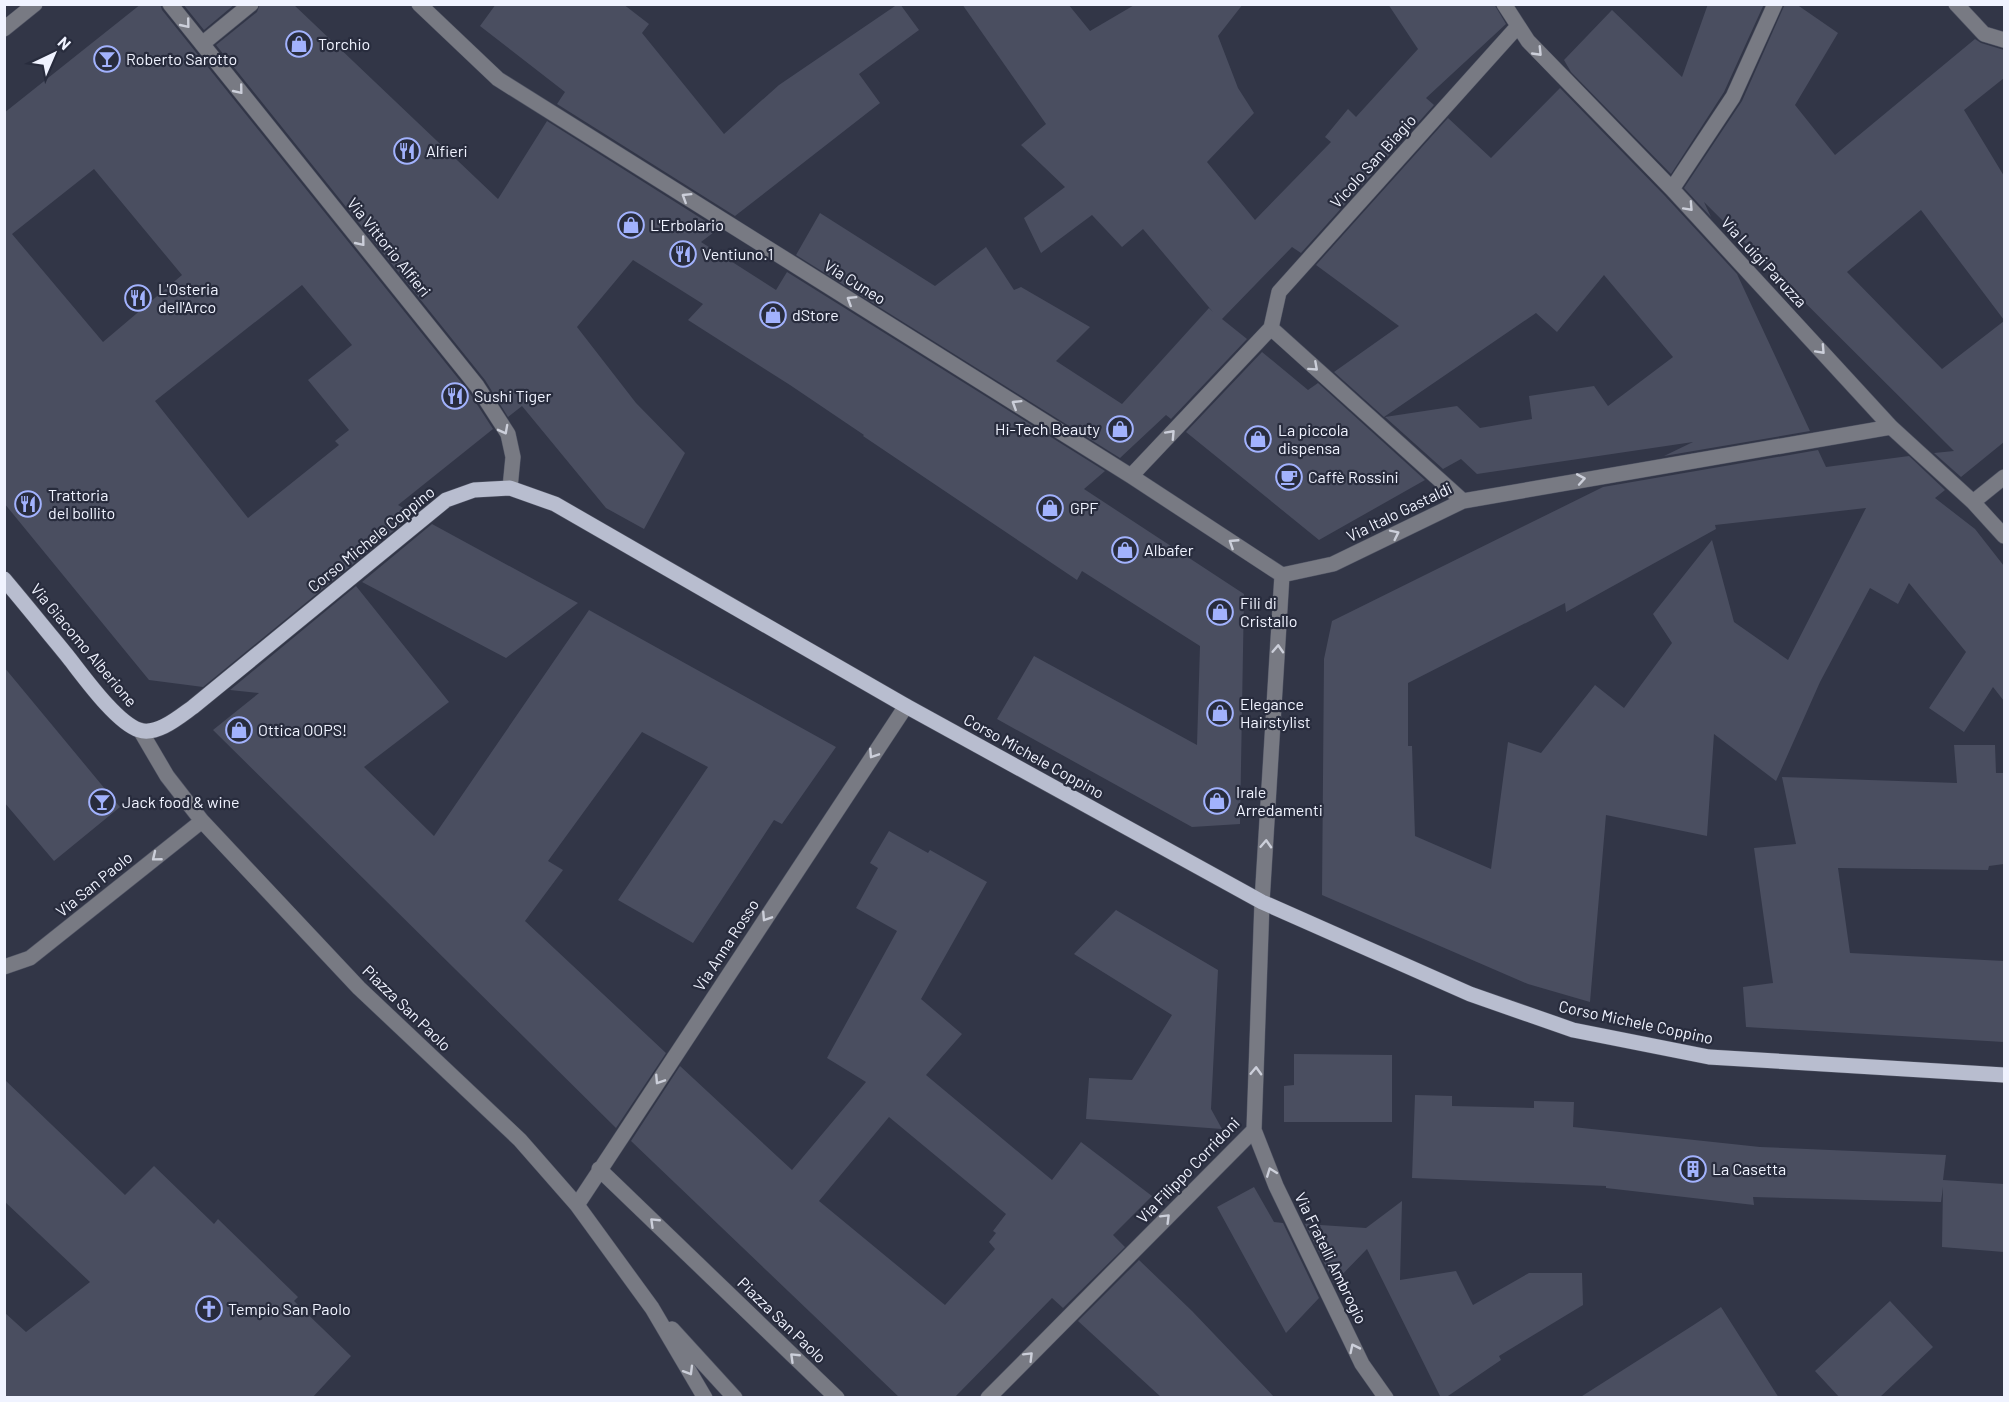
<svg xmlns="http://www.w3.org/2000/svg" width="2009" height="1402" font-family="Barlow,sans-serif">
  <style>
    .building { fill: #4a4e60; fill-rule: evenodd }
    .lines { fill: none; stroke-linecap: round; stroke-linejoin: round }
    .minor-casing { stroke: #505464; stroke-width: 16 }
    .major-casing { stroke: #505464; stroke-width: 16 }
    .minor { stroke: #787a83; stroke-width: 15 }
    .major { stroke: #b8bdcf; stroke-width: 15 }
    .oneway { stroke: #cccfda }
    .labels { text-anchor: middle; stroke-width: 4.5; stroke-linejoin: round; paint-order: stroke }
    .poi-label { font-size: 16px; fill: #f0f3ff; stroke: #282c3d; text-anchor: start }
    .street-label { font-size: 16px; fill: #f0f3ff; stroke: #282c3d }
  </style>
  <rect width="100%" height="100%" fill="#323647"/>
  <path class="building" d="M141 4H160L162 10 469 392 493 429 398 505 414 514 203 687 149 680 4 503V113ZM94 169 182 275 103 342 12 234ZM302 285 352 345 308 380 349 430 335 441 339 445 248 518 155 401Z
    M183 4H235L204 30Z
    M260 4H293L498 199 547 121 718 229 701 242 776 290 787 272 1105 471 1084 489 1244 594 1240 824 1192 827 997 719 1034 656 1197 745 1200 646 1082 571 1077 580 863 436 864 435 790 385 688 320 703 304 633 260 577 327 636 403 685 453 644 529 606 508 522 406 508 417 485 380 216 45 257 12Z
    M496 4H623L649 24 642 33 724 134 779 85 898 4H900L919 30 859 74 880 103 735 216 557 104 565 92 480 26Z
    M962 4H1068L1090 31 1136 4H1243L1218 36 1238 88 1254 113 1207 162 1255 220 1331 142 1325 137 1348 109 1356 117 1418 49 1388 4H1494L1506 24 1426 98 1434 105 1301 253 1292 247 1222 319 1247 339 1171 419 1166 415 1120 458 796 255 820 213 935 286 986 247 1014 290 1021 287 1090 327 1056 361 1122 404 1209 308 1213 312 1143 229 1122 247 1092 215 1041 253 1024 218 1065 187 1021 145 1046 124Z
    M1708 4H1764L1724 92 1671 174 1571 72 1564 60 1612 10 1682 77Z
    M1785 4H1796L1838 33 1795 105 1835 155 1975 39 1981 43 2004 50V78L1964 110 2004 176V320L1921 210 1847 272 1942 369 2004 321V442L1961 477 1934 453 1954 451 1704 202 1711 217 1684 188 1742 101Z
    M1560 88 1665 196 1737 274 1810 431 1664 456 1693 442 1477 474 1461 459 1443 469 1385 417 1457 406 1480 428 1532 419 1529 396 1594 386 1608 406 1673 357 1604 275 1557 332 1536 313 1384 417 1334 372 1399 326 1316 265 1448 118 1491 158Z
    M1262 352 1308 390 1318 383 1425 480 1319 540 1186 432Z
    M1818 450 1826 467 1909 456 1945 490 1935 498 1975 529 2004 566V701L1993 687 1964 732 1929 708 1966 652 1909 583 1898 604 1870 588 1820 682 1776 781 1714 734 1707 836 1606 815 1590 1002 1528 984 1322 895 1324 659 1332 621 1603 487ZM1866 508 1788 660 1734 622 1712 540 1653 614 1672 643 1624 708 1595 685 1541 753 1508 742 1491 869 1415 836 1412 746H1408V683L1565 603 1566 612 1716 529 1715 525Z
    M432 524 535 580 578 603 506 658 362 582Z
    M356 586 449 702 364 767 434 836 589 610 836 747 782 824 774 820 693 943 618 900 708 767 642 732 548 861 563 870 525 921 666 1053 616 1128 213 730 259 693 230 690Z
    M4 667 120 807 54 861 4 802Z
    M1954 745H1995L1996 773H2004V864L1989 866 1988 870 1838 868 1850 953 2004 961V1042L1746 1027 1743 987 1773 983 1754 848 1796 844 1782 777 1957 783Z
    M889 831 928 853 930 850 987 882 921 999 962 1034 926 1075 1052 1180 1081 1142 1152 1196 1113 1235 1125 1247 1063 1308 1052 1298 954 1398H900L631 1141 680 1066 792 1170 866 1082 827 1058 897 931 856 908 878 868 870 863ZM889 1117 1006 1214 993 1231 996 1233 989 1242 995 1249 945 1305 819 1201Z
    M1116 910 1218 970 1211 1109 1222 1129 1086 1119 1089 1078 1132 1080 1172 1015 1074 954Z
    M1294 1054 1392 1055V1122H1284V1086L1294 1085Z
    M4 1079 125 1195 154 1166 214 1224 218 1219 298 1297 294 1301 351 1356 312 1398H4V1312L26 1332 90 1282 4 1201Z
    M1415 1095 1452 1096V1106L1534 1108V1101L1574 1102 1573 1127 1760 1147 1946 1155 1943 1180 2004 1184V1252L1942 1247 1943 1187 1941 1202 1753 1197 1754 1205 1606 1188V1186L1412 1178Z
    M1254 1187 1274 1222 1283 1223 1319 1298 1286 1333 1217 1207Z
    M1402 1201 1400 1280 1456 1271 1473 1305 1529 1273H1582L1583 1305 1499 1356 1501 1360 1445 1398H1441L1367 1249 1334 1283 1305 1224 1366 1228Z
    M1139 1260 1192 1311 1275 1398H1162L1078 1321Z
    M1890 1301 1933 1347 1879 1398H1840L1815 1371Z
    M1721 1307 1779 1398H1579L1692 1326Z"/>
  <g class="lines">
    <g class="minor-casing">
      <path id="minor" d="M170 4 477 386 508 434 513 457 510 488
        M419 4 498 79 1131 476 1282 575
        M1504 4 1528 41 1672 189 1891 427 1973 502 2004 536
        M1956 4 1984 34 2004 40
        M4 29 35 4
        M202 44 251 4
        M1672 189 1733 97 1775 4
        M1271 328 1463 501
        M1131 476 1271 328 1279 292 1518 26
        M1973 502 2004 477
        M140 730 167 776 202 821 359 988 520 1140 577 1205 652 1308 705 1398
        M4 967 30 958 202 821
        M599 1169 837 1398
        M577 1205 906 706
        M672 1329 735 1398
        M988 1398 1254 1130
        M1386 1398 1362 1364 1276 1186 1254 1130 1262 902 1282 575 1333 564 1463 501 1891 427"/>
    </g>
    <g class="major-casing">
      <path id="major" d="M4 579C26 605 47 631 69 658 84 677 116 722 139 730 157 736 179 717 193 707L446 500 474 490 510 488 555 504 906 706 1262 902 1470 994 1573 1030 1709 1057 2004 1075"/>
    </g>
    <use href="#minor" class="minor"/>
    <use href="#major" class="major"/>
  </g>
  <defs><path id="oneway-chevron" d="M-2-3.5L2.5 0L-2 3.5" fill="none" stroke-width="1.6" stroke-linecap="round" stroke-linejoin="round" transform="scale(1.5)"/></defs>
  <g class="oneway">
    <use href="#oneway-chevron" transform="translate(186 24) rotate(51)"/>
    <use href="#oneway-chevron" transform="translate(1538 52) rotate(46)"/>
    <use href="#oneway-chevron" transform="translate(239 90) rotate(51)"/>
    <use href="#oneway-chevron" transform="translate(686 197) rotate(-148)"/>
    <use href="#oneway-chevron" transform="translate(1689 207) rotate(47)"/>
    <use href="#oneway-chevron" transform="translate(361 242) rotate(51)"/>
    <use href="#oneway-chevron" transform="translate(851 300) rotate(-148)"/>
    <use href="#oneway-chevron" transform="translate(1821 350) rotate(47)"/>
    <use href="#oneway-chevron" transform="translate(1314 367) rotate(42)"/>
    <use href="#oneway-chevron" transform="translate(1016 404) rotate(-148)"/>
    <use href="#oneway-chevron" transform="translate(504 430) rotate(62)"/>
    <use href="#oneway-chevron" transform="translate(1171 434) rotate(-47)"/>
    <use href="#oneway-chevron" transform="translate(1581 479) rotate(-10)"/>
    <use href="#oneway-chevron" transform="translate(1395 534) rotate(-26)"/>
    <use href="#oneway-chevron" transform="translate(1233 543) rotate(-147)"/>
    <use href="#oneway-chevron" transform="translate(1278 649) rotate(-87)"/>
    <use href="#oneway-chevron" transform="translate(873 754) rotate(123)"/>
    <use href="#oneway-chevron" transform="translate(1266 844) rotate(-87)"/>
    <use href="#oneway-chevron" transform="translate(156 857) rotate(141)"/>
    <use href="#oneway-chevron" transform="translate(766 917) rotate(123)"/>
    <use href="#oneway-chevron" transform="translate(1256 1071) rotate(-88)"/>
    <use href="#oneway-chevron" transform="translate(659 1080) rotate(123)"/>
    <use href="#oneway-chevron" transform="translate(1271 1172) rotate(-111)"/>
    <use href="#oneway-chevron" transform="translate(1166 1218) rotate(-45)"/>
    <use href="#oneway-chevron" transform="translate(654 1222) rotate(-136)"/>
    <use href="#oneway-chevron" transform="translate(1354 1348) rotate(-116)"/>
    <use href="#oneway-chevron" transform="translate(1029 1356) rotate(-45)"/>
    <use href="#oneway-chevron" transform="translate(794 1357) rotate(-136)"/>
    <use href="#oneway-chevron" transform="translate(689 1371) rotate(59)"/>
  </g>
  <defs>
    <g id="shop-ring" transform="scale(1.35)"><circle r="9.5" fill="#282c3d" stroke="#a2b2fd" stroke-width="1.5"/><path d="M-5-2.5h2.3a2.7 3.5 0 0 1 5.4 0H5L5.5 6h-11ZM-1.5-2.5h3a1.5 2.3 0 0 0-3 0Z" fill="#a2b2fd"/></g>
    <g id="bar-ring" transform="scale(1.35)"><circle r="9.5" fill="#282c3d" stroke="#a2b2fd" stroke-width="1.5"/><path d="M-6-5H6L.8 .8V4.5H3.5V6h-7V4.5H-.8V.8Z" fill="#a2b2fd"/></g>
    <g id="restaurant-ring" transform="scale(1.35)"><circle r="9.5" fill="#282c3d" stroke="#a2b2fd" stroke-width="1.5"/><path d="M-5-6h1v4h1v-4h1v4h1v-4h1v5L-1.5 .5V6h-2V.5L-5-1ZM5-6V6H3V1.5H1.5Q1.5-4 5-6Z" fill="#a2b2fd"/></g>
    <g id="cafe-ring" transform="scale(1.35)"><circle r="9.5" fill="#282c3d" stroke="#a2b2fd" stroke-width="1.5"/><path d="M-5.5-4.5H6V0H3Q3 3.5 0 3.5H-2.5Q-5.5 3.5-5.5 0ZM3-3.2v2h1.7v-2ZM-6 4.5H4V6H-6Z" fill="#a2b2fd"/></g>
    <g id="building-ring" transform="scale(1.35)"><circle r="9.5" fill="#282c3d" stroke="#a2b2fd" stroke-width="1.5"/><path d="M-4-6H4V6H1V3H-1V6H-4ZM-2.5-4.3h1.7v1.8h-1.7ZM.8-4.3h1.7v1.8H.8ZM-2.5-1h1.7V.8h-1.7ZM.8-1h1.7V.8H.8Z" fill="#a2b2fd"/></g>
    <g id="church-ring" transform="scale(1.35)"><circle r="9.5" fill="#282c3d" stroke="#a2b2fd" stroke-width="1.5"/><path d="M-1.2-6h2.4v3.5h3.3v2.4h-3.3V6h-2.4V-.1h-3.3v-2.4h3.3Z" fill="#a2b2fd"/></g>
  </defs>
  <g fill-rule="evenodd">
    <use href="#shop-ring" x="299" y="44"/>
    <use href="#bar-ring" x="107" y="59"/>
    <use href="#restaurant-ring" x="407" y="151"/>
    <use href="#shop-ring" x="631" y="225"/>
    <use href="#restaurant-ring" x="683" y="254"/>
    <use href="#restaurant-ring" x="138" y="298"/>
    <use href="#shop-ring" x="773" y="315"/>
    <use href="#restaurant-ring" x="455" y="396"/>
    <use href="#shop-ring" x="1120" y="429"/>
    <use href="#shop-ring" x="1258" y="439"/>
    <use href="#cafe-ring" x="1289" y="477"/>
    <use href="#restaurant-ring" x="28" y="504"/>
    <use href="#shop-ring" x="1050" y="508"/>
    <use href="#shop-ring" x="1125" y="550"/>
    <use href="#shop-ring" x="1220" y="612"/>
    <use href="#shop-ring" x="1220" y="713"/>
    <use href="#shop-ring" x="239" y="730"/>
    <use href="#shop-ring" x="1217" y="801"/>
    <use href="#bar-ring" x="102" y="802"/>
    <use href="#building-ring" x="1693" y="1169"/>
    <use href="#church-ring" x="209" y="1309"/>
  </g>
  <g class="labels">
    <g class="poi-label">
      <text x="318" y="50">Torchio</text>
      <text x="126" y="65">Roberto Sarotto</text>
      <text x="426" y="157">Alfieri</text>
      <text x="650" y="231">L'Erbolario</text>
      <text x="702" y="260">Ventiuno.1</text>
      <text x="158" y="295">L'Osteria<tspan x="158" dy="18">dell'Arco</tspan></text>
      <text x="792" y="321">dStore</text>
      <text x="474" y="402">Sushi Tiger</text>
      <text x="1100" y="435" text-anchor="end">Hi-Tech Beauty</text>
      <text x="1278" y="436">La piccola<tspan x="1278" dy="18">dispensa</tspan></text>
      <text x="1308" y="483">Caffè Rossini</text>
      <text x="48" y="501">Trattoria<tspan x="48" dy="18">del bollito</tspan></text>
      <text x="1070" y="514">GPF</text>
      <text x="1144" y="556">Albafer</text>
      <text x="1240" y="609">Fili di<tspan x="1240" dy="18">Cristallo</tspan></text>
      <text x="1240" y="710">Elegance<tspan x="1240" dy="18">Hairstylist</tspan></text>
      <text x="258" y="736">Ottica OOPS!</text>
      <text x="1236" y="798">Irale<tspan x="1236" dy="18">Arredamenti</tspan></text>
      <text x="122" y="808">Jack food &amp; wine</text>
      <text x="1712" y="1175">La Casetta</text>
      <text x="228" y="1315">Tempio San Paolo</text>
    </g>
    <g class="street-label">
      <text transform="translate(1373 161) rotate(-48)" y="6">Vicolo San Biagio</text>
      <text transform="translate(389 247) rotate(51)" y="6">Via Vittorio Alfieri</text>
      <text transform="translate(1764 262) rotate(47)" y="6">Via Luigi Paruzza</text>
      <text transform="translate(855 282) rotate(32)" y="6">Via Cuneo</text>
      <text transform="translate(1399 512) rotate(-26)" y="6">Via Italo Gastaldi</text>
      <text transform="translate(371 539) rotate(-39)" y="6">Corso Michele Coppino</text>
      <text transform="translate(84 645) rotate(50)" y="6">Via Giacomo Alberione</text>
      <text transform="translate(1034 756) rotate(29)" y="6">Corso Michele Coppino</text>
      <text transform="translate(94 884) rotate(-39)" y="6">Via San Paolo</text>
      <text transform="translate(726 945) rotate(-57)" y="6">Via Anna Rosso</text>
      <text transform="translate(407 1008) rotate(44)" y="6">Piazza San Paolo</text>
      <text transform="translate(1636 1022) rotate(12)" y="6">Corso Michele Coppino</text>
      <text transform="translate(1188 1170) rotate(-46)" y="6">Via Filippo Corridoni</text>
      <text transform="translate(1331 1258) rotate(64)" y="6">Via Fratelli Ambrogio</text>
      <text transform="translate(782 1320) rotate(44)" y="6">Piazza San Paolo</text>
    </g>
  </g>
  <rect width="2009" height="1402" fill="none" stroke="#f0f3ff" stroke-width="12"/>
  <g transform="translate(54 54) rotate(44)" stroke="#282c3d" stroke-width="4.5" paint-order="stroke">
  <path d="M0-4.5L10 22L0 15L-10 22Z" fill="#f0f3ff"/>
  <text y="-9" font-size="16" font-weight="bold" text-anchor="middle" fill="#f0f3ff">N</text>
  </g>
</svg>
